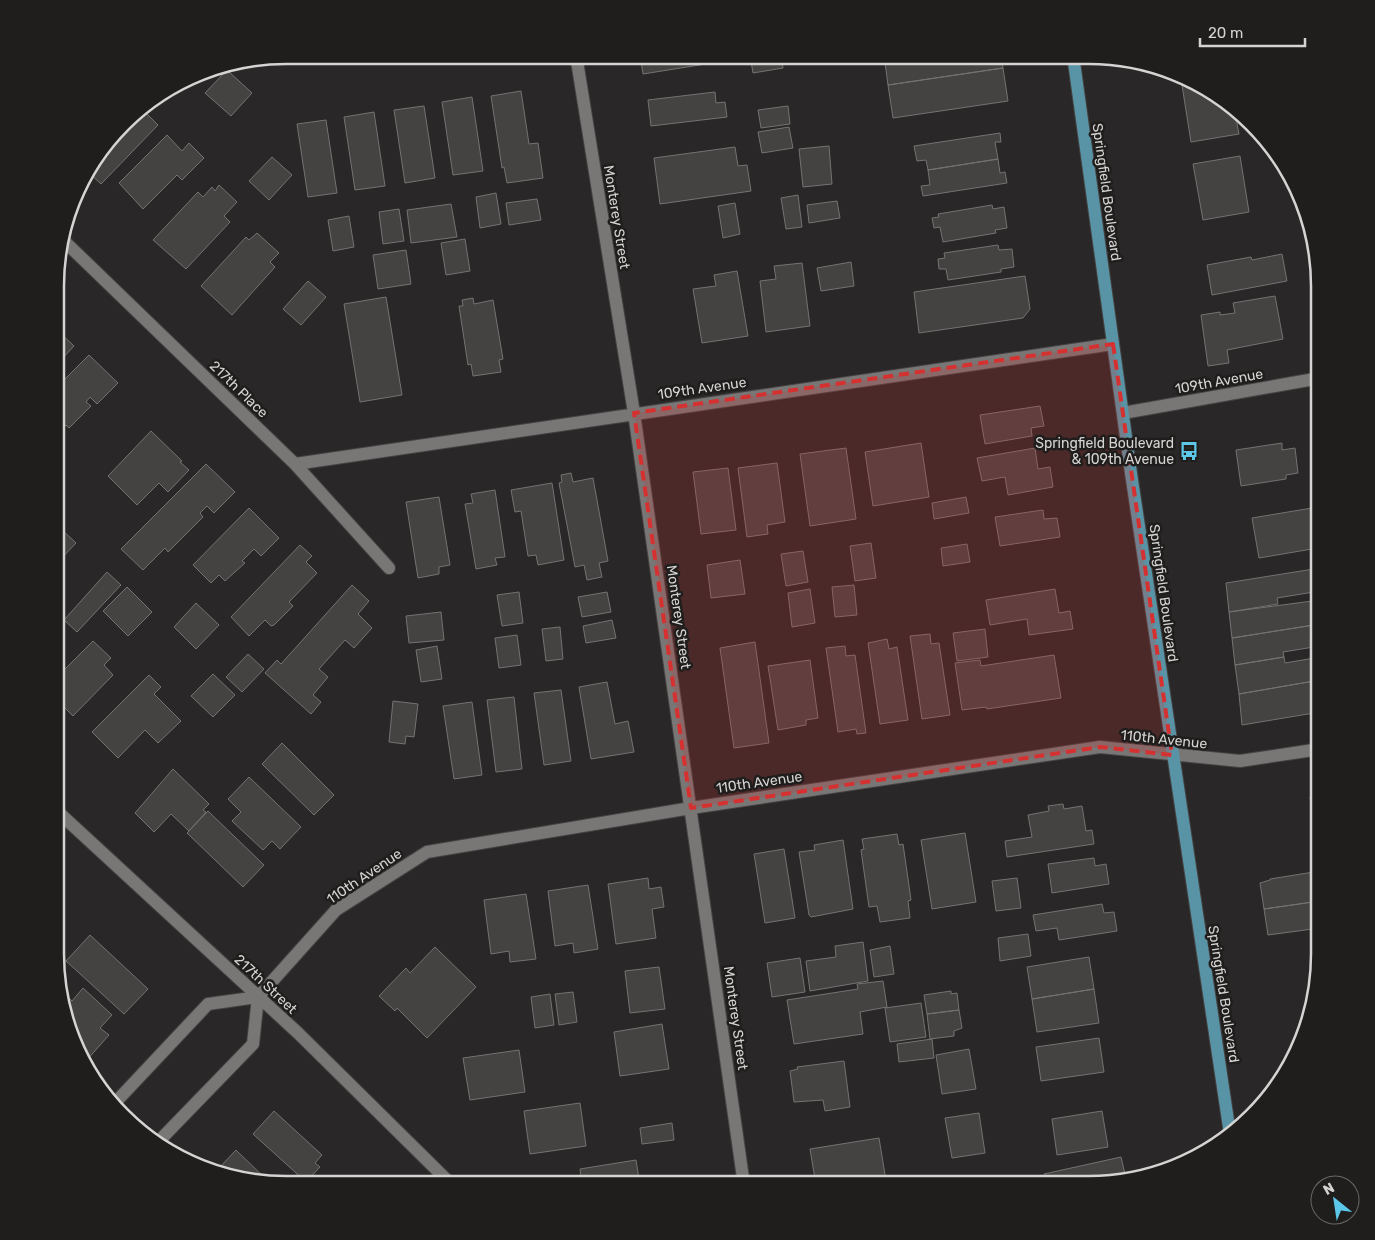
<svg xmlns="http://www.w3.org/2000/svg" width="1375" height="1240" font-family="Rubik,sans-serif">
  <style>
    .building { fill: #454242; stroke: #757272 }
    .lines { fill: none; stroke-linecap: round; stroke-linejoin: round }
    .street-casing { stroke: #454343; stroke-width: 14 }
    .primary-casing { stroke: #454343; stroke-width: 14 }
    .street { stroke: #797676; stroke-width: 12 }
    .primary { stroke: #5994a6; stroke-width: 12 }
    .marked { fill: #d63131; fill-opacity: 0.2; stroke: #d63131; stroke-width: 4; stroke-dasharray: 10 6; stroke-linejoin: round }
    .labels { text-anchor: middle; stroke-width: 5; stroke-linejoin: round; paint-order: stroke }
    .street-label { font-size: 14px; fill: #d5d4d3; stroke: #201d1d }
    .poi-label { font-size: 14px; fill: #d5d4d3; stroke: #201d1d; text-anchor: end }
    .rim { fill: none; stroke: #d5d4d3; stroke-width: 2.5 }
  </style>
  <rect width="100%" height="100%" fill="#292727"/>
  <path class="building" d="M640 55H710L712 63 643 74Z
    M750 55H781L783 68 753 73Z
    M884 55H1001L1003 68 888 85Z
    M1003 68 1008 101 893 118 888 85Z
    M227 70 252 93 231 116 205 93Z
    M1196 83 1235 113 1239 134 1191 142 1182 85Z
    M521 91 529 144 538 143 543 178 507 183 504 167 502 168 491 96Z
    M715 92 716 103 725 102 727 117 651 126 648 100Z
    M472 97 483 171 453 175 442 102Z
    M151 103 153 105 146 113 158 125 101 184 86 170 134 112Z
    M424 106 435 178 405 183 394 110Z
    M788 106 790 124 761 128 758 110Z
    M374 112 385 186 355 190 344 117Z
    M326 120 337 193 308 197 297 124Z
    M789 127 793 148 762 153 758 132Z
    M1000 133 1001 142H995L998 159 928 170 926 160 917 161 914 146Z
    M167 135 182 151 189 143 204 158 182 180 177 175 143 209 119 183Z
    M829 146 832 184 803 187 799 149Z
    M735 147 738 166 747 165 751 191 660 204 654 158Z
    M1240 156 1249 212 1203 220 1193 164Z
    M272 157 292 175 269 200 249 181Z
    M998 159 1000 173 1005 172 1007 183 923 196 921 186 930 185 928 170Z
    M219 185 237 202 224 216 230 222 186 269 153 240 198 192 203 197 212 187 215 191Z
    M496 193 501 224 480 228 476 197Z
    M798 195 802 227 786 229 781 198Z
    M537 199 541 220 509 225 506 203Z
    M837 201 840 218 809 223 807 205Z
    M735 203 740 234 723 238 718 206Z
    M451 204 457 237 411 243 407 210Z
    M992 205 993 209 1004 207 1007 228 995 230 996 233 943 242 940 227 934 228 932 218 939 217 938 214Z
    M399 209 404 241 383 244 379 212Z
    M349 216 354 247 333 251 328 220Z
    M257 233 279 253 270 262 275 267 232 315 201 286 246 237 249 240Z
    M465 239 470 271 446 275 441 243Z
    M998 245 999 250 1012 249 1014 267 1001 269V272L948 280 946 269H939L938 259 945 258 944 253Z
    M406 250 411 284 378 289 373 255Z
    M1282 254 1287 281 1212 295 1207 265 1251 257 1252 260Z
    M851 262 854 286 821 291 817 268Z
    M802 263 810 326 766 332 760 281 776 279 774 266Z
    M737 271 748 336 702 343 693 289 716 286 714 275Z
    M1025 276 1030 309 1023 318 919 333 914 292Z
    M308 281 326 297 301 325 283 309Z
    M1275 296 1283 339 1227 350 1229 363 1208 366 1201 315 1220 312V315L1235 313 1233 303Z
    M386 297 402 395 360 402 344 304Z
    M473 298 474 304 493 300 503 359 499 360 501 372 473 376 471 364 468 365 459 306H463L462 300Z
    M59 332 74 346 59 362Z
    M89 355 118 383 97 404 90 397 86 402 91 406 69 428 66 425 58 433 59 385Z
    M1040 406 1044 426 1031 428 1032 436 985 444 980 415Z
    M151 431 182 461 180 462 189 470 168 492 159 483 137 505 108 476Z
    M921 443 929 497 873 506 865 452Z
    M1282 443V450L1295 448 1298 473 1286 475V479L1241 486 1236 450Z
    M846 448 856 519 810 526 800 454Z
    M1035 448 1038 469 1050 467 1053 487 1008 495 1005 477 982 481 977 458Z
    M777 463 785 522 767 525 768 534 747 537 738 468Z
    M206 464 235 492 214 513 207 506 200 513 203 517 168 552 165 548 143 570 121 549Z
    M728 468 736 530 701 534 693 472Z
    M571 473 573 482 593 478 608 561 599 563 602 577 587 580 584 565 575 567 559 483 562 482 561 475Z
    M552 483 564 560 538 565 536 555 528 556 521 511 515 512 511 490Z
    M495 490 505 557 495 558 497 565 476 569 465 504 473 503 471 494Z
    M439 497 450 565 439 567V574L418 578 406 502Z
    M966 497 969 513 934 519 932 503Z
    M249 508 279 538 261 556 254 549 242 561 245 563 225 581 219 575 211 583 193 565Z
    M1312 508 1318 548 1259 558 1252 518Z
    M1043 510 1044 519 1057 518 1060 537 1000 546 995 517Z
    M60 528 76 543 58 562V531Z
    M871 543 876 578 855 581 850 546Z
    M967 544 970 562 943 566 941 548Z
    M300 545 312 556 306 562 317 573 289 602 293 606 274 625 271 626 265 620 249 636 231 617Z
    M803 551 808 582 786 586 781 554Z
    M740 560 745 594 711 598 707 565Z
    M1320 568V591L1277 598 1278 604 1229 612 1226 583Z
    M107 572 121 585 77 632 64 620Z
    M352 585 369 601 358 614 372 628 354 648 345 640 319 669 328 677 313 695 321 702 311 714 265 673 277 660 281 664Z
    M854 585 857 615 835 617 832 587Z
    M127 587 152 612 128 636 103 611Z
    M810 589 815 623 792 627 788 593Z
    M1055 589 1059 613 1070 611 1073 629 1029 635 1027 619 990 625 986 600Z
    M519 592 523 623 502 626 497 595Z
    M607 592 611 612 582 617 578 597Z
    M1320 600V624L1232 638 1229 612Z
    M196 603 219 625 196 649 174 627Z
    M57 612 64 619 57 626Z
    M441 612 444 640 409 643 406 616Z
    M612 620 616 638 586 643 583 626Z
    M1320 624V646L1283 652 1284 657 1235 665 1232 638Z
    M560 627 563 659 546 661 542 629Z
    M985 629 988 657 957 661 953 633Z
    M930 634 931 644 939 643 950 715 922 719 910 636Z
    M517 635 521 665 499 668 495 638Z
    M887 639 889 649 897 647 908 720 880 724 868 643Z
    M93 641 111 658 104 665 113 675 73 716 57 700V677Z
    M755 642 769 743 734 748 720 648Z
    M437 646 442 679 421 682 416 650Z
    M845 646 846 656 855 655 866 733 857 734 856 729 838 732 826 648Z
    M248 654 264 669 242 692 226 677Z
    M1054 655 1061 698 987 709 986 707 962 710 955 663 980 660 981 666Z
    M1284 657 1285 663 1320 657V680L1239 694 1235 665Z
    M810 660 818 718 806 720V725L778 730 768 666Z
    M213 674 235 695 213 717 191 696Z
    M149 675 161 687 154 694 181 721 158 743 145 730 118 758 92 732Z
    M1320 680V712L1242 725 1239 694Z
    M607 682 615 724 628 721 634 752 591 759 579 687Z
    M561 690 571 761 544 765 534 693Z
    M514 697 522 769 496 772 487 700Z
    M393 701 418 704 414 737 406 736 405 744 389 742Z
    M472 702 482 775 454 779 443 706Z
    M282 743 334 795 314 815 262 764Z
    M173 769 209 804 203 810 206 812 189 831 171 814 154 832 135 813Z
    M249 777 301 827 280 849 272 841 263 850 232 821 241 812 228 799Z
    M1320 796V843H1317L1310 797Z
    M1063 804 1064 809 1082 806 1086 831 1092 830 1094 844 1007 857 1005 841 1032 837 1028 815 1049 811 1048 806Z
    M208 811 264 865 243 887 187 833Z
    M965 833 976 902 932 909 921 840Z
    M897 834 899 845 903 844 911 900 908 901 910 918 880 922 877 906 869 907 861 850 864 849 862 839Z
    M843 840 853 909 811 917 809 915 799 852 815 850 814 845Z
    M784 849 795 918 765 923 754 854Z
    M1094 858 1095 866 1106 864 1109 884 1052 893 1048 864Z
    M1320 871V901L1264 909 1260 883 1270 880V879Z
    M648 878 649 889 661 887 664 907 652 909 656 938 616 944 608 884Z
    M1017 878 1021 908 996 911 992 881Z
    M588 885 598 949 574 953 573 943 555 946 548 891Z
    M526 894 536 959 510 962 509 951 491 954 484 900Z
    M1320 901V928L1268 935 1264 909Z
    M1102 904 1104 913 1114 912 1117 931 1059 940 1057 928 1036 931 1033 915Z
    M1028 934 1031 956 1000 961 998 938Z
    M90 935 148 989 124 1014 66 961Z
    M863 942 868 981 810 991 806 961 836 957 835 946Z
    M890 946 894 974 874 977 870 950Z
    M435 947 476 987 427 1038 397 1008 395 1011 379 996 406 968 410 973Z
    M1089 957 1094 989 1032 999 1027 967Z
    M800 958 805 992 772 997 767 963Z
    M659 967 665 1009 630 1013 625 971Z
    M883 981 887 1007 860 1012 863 1034 794 1044 787 1000 858 989 857 984Z
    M83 988 112 1015 100 1028 109 1035 86 1061 73 1043 63 1002 68 997 72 1001Z
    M1094 989 1099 1023 1037 1032 1032 999Z
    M951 991V994L957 993 959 1010 927 1014 924 995Z
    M573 992 577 1022 559 1025 555 994Z
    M550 994 554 1025 535 1028 531 997Z
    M921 1003 926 1037 890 1042 885 1008Z
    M959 1010 962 1028 954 1031V1036L930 1039 927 1014Z
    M662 1024 669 1069 620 1076 614 1032Z
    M1099 1038 1104 1072 1041 1081 1036 1047Z
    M932 1039 934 1058 899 1062 897 1044Z
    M969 1049 976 1089 942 1094 936 1055Z
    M519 1050 525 1092 470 1100 463 1058Z
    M844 1061 850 1107 825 1111 823 1100 794 1102 790 1071 798 1069 797 1067Z
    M580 1103 586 1146 530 1154 524 1111Z
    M274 1111 322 1155 315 1163 320 1167 306 1182 253 1134Z
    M1102 1111 1108 1147 1057 1155 1052 1119Z
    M979 1113 985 1153 952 1158 945 1118Z
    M672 1123 674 1140 642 1144 640 1128Z
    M879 1138 886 1181 861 1185H816L810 1149Z
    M236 1150 269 1182 221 1172 218 1169Z
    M1121 1157 1126 1179 1104 1185H1047L1044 1174Z
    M636 1160 640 1185H582L580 1169Z"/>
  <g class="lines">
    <g class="street-casing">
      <path id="street" d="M576 55 634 413 744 1185
        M61 238 295 464 389 568
        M1123 413 1320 378
        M295 464 1113 344
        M56 810 298 1033 452 1185
        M112 1106 208 1004 258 997
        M160 1140 253 1044 258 997 336 910 427 852 691 808 1100 747 1240 761 1320 749"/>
    </g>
    <g class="primary-casing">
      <path id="primary" d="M1073 55 1131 473 1230 1134"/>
    </g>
    <use href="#street" class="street"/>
    <use href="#primary" class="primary"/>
  </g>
  <path class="marked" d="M1113 344 1172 755 1100 747 691 808 634 413Z"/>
  <defs>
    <g id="bus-bare" transform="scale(1.5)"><path d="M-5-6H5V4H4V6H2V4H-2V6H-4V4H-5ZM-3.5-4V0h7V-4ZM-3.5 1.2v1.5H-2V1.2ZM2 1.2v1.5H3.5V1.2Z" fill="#5cc7e8" stroke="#201d1d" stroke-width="2.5" paint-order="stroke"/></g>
  </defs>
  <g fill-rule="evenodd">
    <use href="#bus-bare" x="1189" y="451"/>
  </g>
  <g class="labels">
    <g class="street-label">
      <text transform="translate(1107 192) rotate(82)" y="5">Springfield Boulevard</text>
      <text transform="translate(617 217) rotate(81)" y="5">Monterey Street</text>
      <text transform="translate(1219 381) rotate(-10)" y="5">109th Avenue</text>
      <text transform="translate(702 388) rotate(-8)" y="5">109th Avenue</text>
      <text transform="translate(239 389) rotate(44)" y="5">217th Place</text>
      <text transform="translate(1164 593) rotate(82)" y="5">Springfield Boulevard</text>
      <text transform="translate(679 617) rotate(82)" y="5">Monterey Street</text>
      <text transform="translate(1164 739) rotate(6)" y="5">110th Avenue</text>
      <text transform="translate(759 782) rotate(-8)" y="5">110th Avenue</text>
      <text transform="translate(364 876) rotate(-34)" y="5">110th Avenue</text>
      <text transform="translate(266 984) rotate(43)" y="5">217th Street</text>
      <text transform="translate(1224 994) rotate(81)" y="5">Springfield Boulevard</text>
      <text transform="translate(736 1018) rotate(82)" y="5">Monterey Street</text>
    </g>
    <g class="poi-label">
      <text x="1174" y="448">Springfield Boulevard<tspan x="1174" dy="16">&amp; 109th Avenue</tspan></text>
    </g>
  </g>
  <path d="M0 0H1375V1240H0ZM286 64H1089A222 222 0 0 1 1311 286V954A222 222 0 0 1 1089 1176H286A222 222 0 0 1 64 954V286A222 222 0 0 1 286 64Z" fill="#201d1d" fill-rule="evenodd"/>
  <path class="rim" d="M286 64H1089A222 222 0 0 1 1311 286V954A222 222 0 0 1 1089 1176H286A222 222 0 0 1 64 954V286A222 222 0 0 1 286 64Z"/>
  <g transform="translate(1335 1200) rotate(330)"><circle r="24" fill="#201d1d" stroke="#686666"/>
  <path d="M0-4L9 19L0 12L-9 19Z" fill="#5cc7e8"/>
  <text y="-8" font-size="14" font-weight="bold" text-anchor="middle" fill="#d5d4d3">N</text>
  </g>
  <path d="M1200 38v8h105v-8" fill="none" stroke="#d5d4d3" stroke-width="2.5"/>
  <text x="1208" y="38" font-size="15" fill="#d5d4d3" stroke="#201d1d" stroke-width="4" paint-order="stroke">20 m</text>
</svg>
